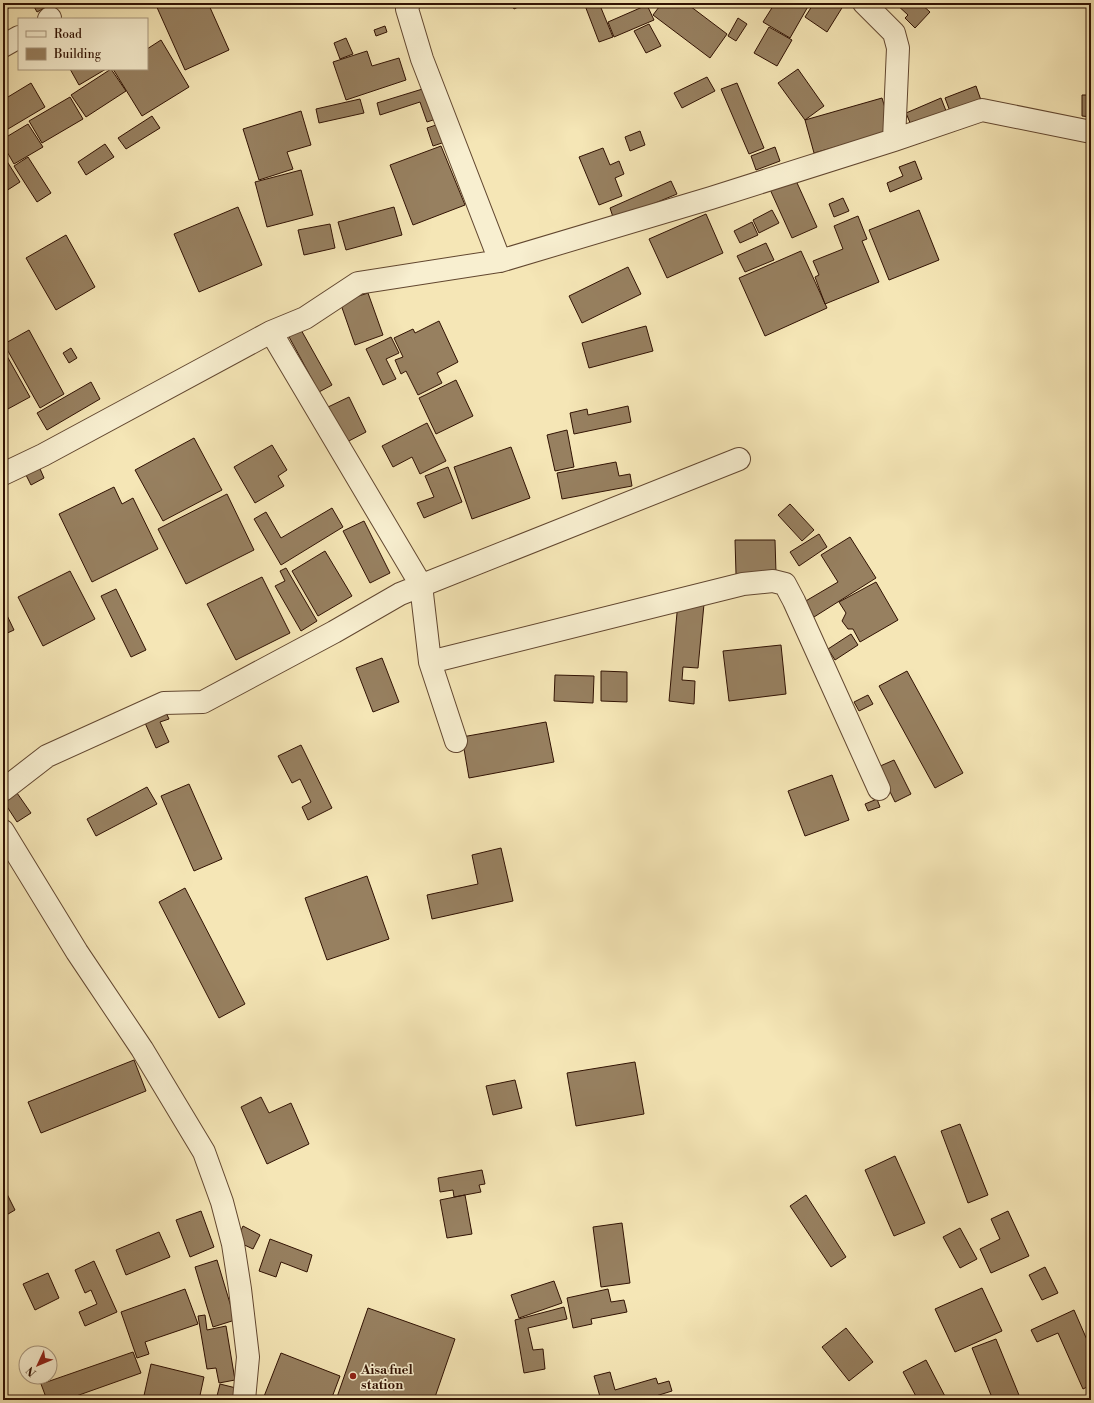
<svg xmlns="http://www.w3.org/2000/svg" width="1094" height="1403" font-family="'Libre Bodoni',serif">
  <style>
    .building { fill: #978060; stroke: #311203 }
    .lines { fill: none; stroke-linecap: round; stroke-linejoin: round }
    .minor-casing { stroke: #624730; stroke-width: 24 }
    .tertiary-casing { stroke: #624730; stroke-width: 24 }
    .minor { stroke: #f8efd0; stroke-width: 22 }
    .tertiary { stroke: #f8efd0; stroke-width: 22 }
    .poi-dot { fill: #8f2418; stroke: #f8efd0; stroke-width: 1.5 }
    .labels { text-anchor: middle; stroke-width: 3; stroke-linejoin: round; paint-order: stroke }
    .poi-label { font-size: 13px; font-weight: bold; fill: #311203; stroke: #f8efd0; text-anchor: start }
  </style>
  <rect width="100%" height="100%" fill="#f5e6b6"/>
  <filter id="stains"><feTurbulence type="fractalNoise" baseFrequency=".005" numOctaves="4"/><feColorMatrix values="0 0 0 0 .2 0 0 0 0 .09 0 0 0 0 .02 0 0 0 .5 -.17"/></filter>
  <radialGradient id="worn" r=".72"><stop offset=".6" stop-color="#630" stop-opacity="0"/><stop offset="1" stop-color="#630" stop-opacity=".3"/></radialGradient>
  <path class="building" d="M3 3H18L3 11Z
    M32 3H49L50 5 37 12Z
    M155 3H208L229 50 185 70Z
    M511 3H526L514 9Z
    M584 3H599L613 37 599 42Z
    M662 3H686L727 34 710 58 653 15Z
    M775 3H810L790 38 763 22Z
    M814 3H845L827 32 805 17Z
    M895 3H920L930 12 915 28 905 18 908 15Z
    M647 5 654 20 614 37 608 22Z
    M738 18 747 24 736 41 728 36Z
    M649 24 661 46 646 53 634 31Z
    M385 26 387 32 376 36 374 30Z
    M769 27 792 40 777 66 754 53Z
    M346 38 353 54 340 59 334 43Z
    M161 40 189 87 142 116 113 69H147V49Z
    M367 51 372 66 399 58 406 80 346 100 333 62Z
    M70 69H106L79 85Z
    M111 69 126 91 86 117 71 95Z
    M798 69 824 106 805 120 778 83Z
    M707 77 715 91 682 108 674 93Z
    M31 83 45 107 3 132V100Z
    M737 83 764 148 749 154 721 89Z
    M976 86 982 103 951 114 945 98Z
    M429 87 439 118 427 122 420 102 380 115 377 103Z
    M1082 95H1091V117L1082 116Z
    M70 97 83 119 42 143 29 121Z
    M882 98 892 131 814 153 805 120Z
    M941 98 948 116 913 130 906 113Z
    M360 99 364 113 319 123 316 109Z
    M301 111 311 145 287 152 293 169 259 180 243 129Z
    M152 116 160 128 126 149 118 138Z
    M28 124 43 147 14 164 3 145V139Z
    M439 124 445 142 433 146 427 128Z
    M640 131 645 145 630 151 625 137Z
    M105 144 114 157 86 175 78 162Z
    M441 146 465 205 413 225 390 165Z
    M775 147 780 161 756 170 751 156Z
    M603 148 610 165 619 161 624 174 615 178 622 196 599 205 579 157Z
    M3 155 20 182 3 193Z
    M28 157 51 193 37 202 14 166Z
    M915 161 922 179 890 192 887 183 903 176 899 167Z
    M301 170 313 215 267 227 255 182Z
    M793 174 817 227 792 238 768 185Z
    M671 181 677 194 614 220 610 208Z
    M843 198 849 211 834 217 829 204Z
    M238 207 262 265 199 292 174 234Z
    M394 207 402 235 346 250 338 222Z
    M772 210 779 223 759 233 753 220Z
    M919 210 939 260 889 280 869 230Z
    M706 214 723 253 667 278 649 239Z
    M858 216 867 239 862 241 879 282 825 304 815 277 819 275 813 261 843 249 834 226Z
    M752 222 758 235 740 243 734 231Z
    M330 224 335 248 304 255 298 230Z
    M66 235 95 287 56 310 26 258Z
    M766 243 774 260 745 272 737 256Z
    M801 251 827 308 765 336 739 278Z
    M628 267 641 294 582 323 569 296Z
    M368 293 383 335 355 345 340 302Z
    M439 321 458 362 437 373 442 383 418 395 406 371 401 374 395 360 403 357 394 338 413 329 415 333Z
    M646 326 653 351 589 368 582 343Z
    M300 328 332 385 319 392 288 335Z
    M29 330 64 394 40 408 4 344Z
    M391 337 399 353 386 359 396 379 383 385 366 349Z
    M71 348 77 358 69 363 63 353Z
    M3 349 30 397 6 410 3 405Z
    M456 380 473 416 436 434 419 398Z
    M91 382 100 399 47 430 37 413Z
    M349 397 366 432 345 443 328 407Z
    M628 406 631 422 574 434 570 413 587 409 588 415Z
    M427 423 446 461 420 474 412 457 393 467 382 446Z
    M567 430 574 467 555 471 547 435Z
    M194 438 222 490 163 521 135 470Z
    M272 445 287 470 278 476 284 486 255 503 234 467Z
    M511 447 530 498 472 519 454 467Z
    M37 462 44 478 31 485 23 469Z
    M616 462 619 476 630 474 632 486 562 499 557 473Z
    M448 467 462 502 424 518 417 503 434 497 425 476Z
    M114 487 122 504 133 498 158 549 92 582 59 514Z
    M227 494 254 550 186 584 158 529Z
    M790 504 814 530 802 541 778 515Z
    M332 508 343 527 281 565 254 519 266 512 281 538Z
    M364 521 390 573 370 583 343 531Z
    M819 534 827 547 799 566 790 552Z
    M850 537 876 578 814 617 804 602 838 582 821 555Z
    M735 540H775L776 573 736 574Z
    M325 551 352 596 318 616 292 571Z
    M286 568 317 621 301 631 275 586 285 581 280 571Z
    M70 571 95 619 43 646 18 597Z
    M262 577 290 633 236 660 207 604Z
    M876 582 898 620 860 642 853 629H848L842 621 846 613 839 602Z
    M116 589 146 650 131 657 101 596Z
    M678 602 704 604 698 668 683 667 682 680 695 681 694 704 669 701Z
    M3 607 14 630 3 635Z
    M851 634 858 645 835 660 828 649Z
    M781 645 786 694 729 701 723 651Z
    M382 658 399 702 373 712 356 668Z
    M601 671 627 672V702L601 701Z
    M907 671 963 773 935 788 879 686Z
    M555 675 594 676 593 703 554 701Z
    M868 695 873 704 859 711 854 702Z
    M163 706 169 719 160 722 169 742 156 748 142 716Z
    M546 722 554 762 469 778 462 737Z
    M301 745 332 808 308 820 302 807 311 802 300 779 292 783 278 756Z
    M894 760 911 794 895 802 878 767Z
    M832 775 849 820 805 836 788 791Z
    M189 784 222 859 194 871 161 796Z
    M147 787 157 804 96 836 87 819Z
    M17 793 31 813 17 822 4 802Z
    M877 799 880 807 868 811 865 804Z
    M501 848 513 901 432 919 427 895 478 884 472 855Z
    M367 876 389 939 327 960 305 898Z
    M185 888 245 1004 219 1018 159 902Z
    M134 1060 146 1091 41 1133 28 1102Z
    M635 1062 644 1114 576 1126 567 1073Z
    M515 1080 522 1108 493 1115 486 1086Z
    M261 1097 269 1113 291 1103 309 1144 267 1164 241 1107Z
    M960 1124 988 1195 968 1203 941 1131Z
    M895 1156 925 1223 894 1236 865 1170Z
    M482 1170 485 1184 479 1185 481 1192 454 1197 453 1190 440 1192 438 1178Z
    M3 1186 15 1210 3 1217Z
    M465 1195 472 1234 447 1238 440 1200Z
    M806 1195 846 1257 831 1267 790 1206Z
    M201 1211 214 1247 190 1257 176 1220Z
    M1008 1211 1029 1256 991 1273 980 1249 1000 1239 991 1219Z
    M622 1223 630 1283 601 1287 593 1227Z
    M243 1226 260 1235 253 1249 236 1241Z
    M960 1228 977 1259 960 1268 943 1237Z
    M159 1232 170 1257 126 1275 116 1250Z
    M270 1239 312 1255 307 1272 281 1262 276 1277 259 1271Z
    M217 1260 235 1320 213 1327 195 1267Z
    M94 1261 117 1312 85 1326 79 1312 97 1304 91 1290 85 1293 75 1270Z
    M1045 1267 1058 1293 1042 1300 1029 1275Z
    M48 1273 59 1298 35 1310 23 1284Z
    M554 1281 562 1303 519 1318 511 1295Z
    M982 1288 1002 1331 955 1352 935 1309Z
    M185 1289 198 1324 145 1342 149 1354 137 1358 121 1312Z
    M608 1289 611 1302 624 1300 627 1312 591 1319 592 1324 573 1328 567 1298Z
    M564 1307 567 1319 528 1328 533 1350 543 1349 545 1369 524 1373 515 1320Z
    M368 1308 455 1339 434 1400H336Z
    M1074 1310 1091 1349V1385L1083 1389 1058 1333 1037 1342 1031 1330Z
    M205 1315 207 1330 226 1326 235 1380 219 1383 216 1368 207 1369 198 1316Z
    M846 1328 873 1362 849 1381 822 1347Z
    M996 1339 1021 1400H993L972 1348Z
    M133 1352 141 1373 65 1400H47L41 1384Z
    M281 1353 340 1376 331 1400H267L263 1399Z
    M926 1360 947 1400H918L903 1372Z
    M151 1364 204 1377 199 1400H143Z
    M610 1372 615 1390 656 1378 658 1384 669 1381 672 1391 643 1400H601L594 1376Z
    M220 1384 244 1390 242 1400H216Z"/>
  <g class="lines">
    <g class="minor-casing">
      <path id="minor" d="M409 3 407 9 422 59 500 261
        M864 3 894 33 898 48 894 140
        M49 19 50 18
        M3 46 19 37
        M271 332 421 585 430 662 456 741
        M3 474 43 455 271 332 305 318 358 283 500 261 711 198 894 140 982 110 1091 132
        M430 662 743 584 773 581 785 584 794 601 879 789
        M3 790 47 756 164 703 203 702 334 632 400 594 739 459"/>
    </g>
    <g class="tertiary-casing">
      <path id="tertiary" d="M3 831 77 952 142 1049 204 1152 222 1202 233 1244 240 1289 248 1357 244 1400"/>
    </g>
    <use href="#minor" class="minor"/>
    <use href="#tertiary" class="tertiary"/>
  </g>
  <circle class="poi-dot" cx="353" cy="1376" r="4"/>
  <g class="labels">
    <g class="poi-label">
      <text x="361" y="1374">Aisa fuel<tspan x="361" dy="15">station</tspan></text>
    </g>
  </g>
  <rect width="1094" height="1403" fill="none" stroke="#f5e6b6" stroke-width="16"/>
  <rect x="4" y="4" width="1086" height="1395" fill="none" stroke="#311203" stroke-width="2"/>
  <rect x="8" y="8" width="1078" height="1387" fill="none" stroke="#311203"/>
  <rect x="18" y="18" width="130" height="52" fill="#f8efd0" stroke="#a8977e"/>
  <rect x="26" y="31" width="20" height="6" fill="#f8efd0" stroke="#a8977e"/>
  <text x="54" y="38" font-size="12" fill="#311203">Road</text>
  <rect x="26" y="48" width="20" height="12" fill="#978060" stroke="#a8977e"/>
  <text x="54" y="58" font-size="12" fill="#311203">Building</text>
  <g transform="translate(38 1365) rotate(226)"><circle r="19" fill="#f8efd0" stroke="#a8977e"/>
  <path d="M0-3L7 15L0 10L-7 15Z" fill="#8f2418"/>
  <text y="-6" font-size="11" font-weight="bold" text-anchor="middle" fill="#311203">N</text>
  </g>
  <rect width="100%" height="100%" filter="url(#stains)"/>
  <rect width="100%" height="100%" fill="url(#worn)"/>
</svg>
